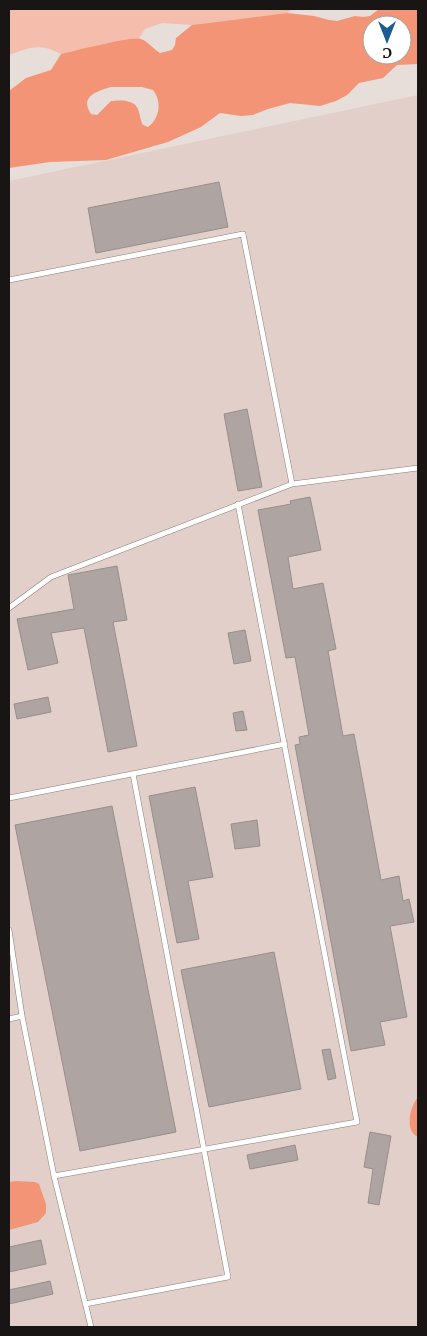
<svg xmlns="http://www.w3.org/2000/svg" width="427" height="1336" font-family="Merriweather,serif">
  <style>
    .built { fill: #e2cfca }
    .green { fill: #f5beac }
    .forest { fill: #f39476; fill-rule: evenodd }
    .building { fill: #aea5a2; stroke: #978e8b }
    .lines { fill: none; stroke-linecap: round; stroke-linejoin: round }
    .lane-casing { stroke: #877e7b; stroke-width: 6 }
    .lane { stroke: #fff; stroke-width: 5 }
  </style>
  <rect width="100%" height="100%" fill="#e7ddd9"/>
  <path class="built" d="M418 95V1327H9V181Z"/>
  <path class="green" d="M9 9H294L287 13 192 25 162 23 145 29 139 38 107 43 61 54C40 43 31 47 9 55Z"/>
  <path class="forest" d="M379 9H418V64L397 65 383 78 359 83 347 95 336 101 320 106 290 103 268 109 253 115 241 116 220 113 201 127 168 142 106 160 50 162 9 168V91L26 78 51 70 61 54C76 51 130 36 141 39 149 42 153 49 160 53L172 50 175 45 176 38 192 25 287 13 314 16 329 20 337 21 355 16 363 17 370 16ZM372 25H402V55H372ZM111 87H142L153 90C162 101 160 118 148 127L143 125C140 120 140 114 138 109 134 99 119 100 111 101L97 115 91 114C79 96 98 91 111 87Z
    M418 1097V1137C404 1131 410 1106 418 1097Z
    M16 1181 35 1182 39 1184 46 1204V1213L38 1222 9 1230V1182Z"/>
  <path class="building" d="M219 182 228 227 96 253 88 208Z
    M247 409 262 487 238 491 224 414Z
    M310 497 321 550 288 557 293 589 323 583 336 649 328 651 343 736 354 734 381 880 399 876 403 901 409 899 414 922 390 926 407 1017 380 1022 385 1045 351 1051 295 745 300 744 299 737 309 735 295 657 286 658 258 510 291 504 290 501Z
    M117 566 127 620 113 622 137 746 108 752 84 628 51 633 58 663 28 670 17 619 74 609 68 575Z
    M245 630 251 661 234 664 228 633Z
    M48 697 51 712 17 719 14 704Z
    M243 711 247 730 236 731 233 713Z
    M195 787 213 877 188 881 199 939 177 943 149 796Z
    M112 806 176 1132 80 1151 15 825Z
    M257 820 260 846 235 849 231 824Z
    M274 952 301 1089 209 1107 181 970Z
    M330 1049 336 1078 328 1080 322 1050Z
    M370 1132 391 1136 379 1205 368 1203 373 1169 364 1167Z
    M295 1145 298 1160 250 1169 247 1155Z
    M41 1240 46 1264 9 1272V1247Z
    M50 1281 53 1294 9 1304V1290Z"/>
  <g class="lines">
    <g class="lane-casing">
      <path id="lane" d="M9 280 243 234 292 484
        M9 608 51 577 292 484 418 468
        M9 798 285 744
        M9 930 22 1016 54 1176 91 1327
        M9 1019 22 1016
        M54 1176 357 1122 238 504
        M85 1304 228 1277 133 774"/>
    </g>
    <use href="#lane" class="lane"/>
  </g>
  <rect width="427" height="1336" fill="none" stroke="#181514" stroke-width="20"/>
  <g transform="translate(387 40) rotate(180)"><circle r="24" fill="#ffffff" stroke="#a3a1a1"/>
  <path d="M0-4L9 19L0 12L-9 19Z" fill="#1b5b91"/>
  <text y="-8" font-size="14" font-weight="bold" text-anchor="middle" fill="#181514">С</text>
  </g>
</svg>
